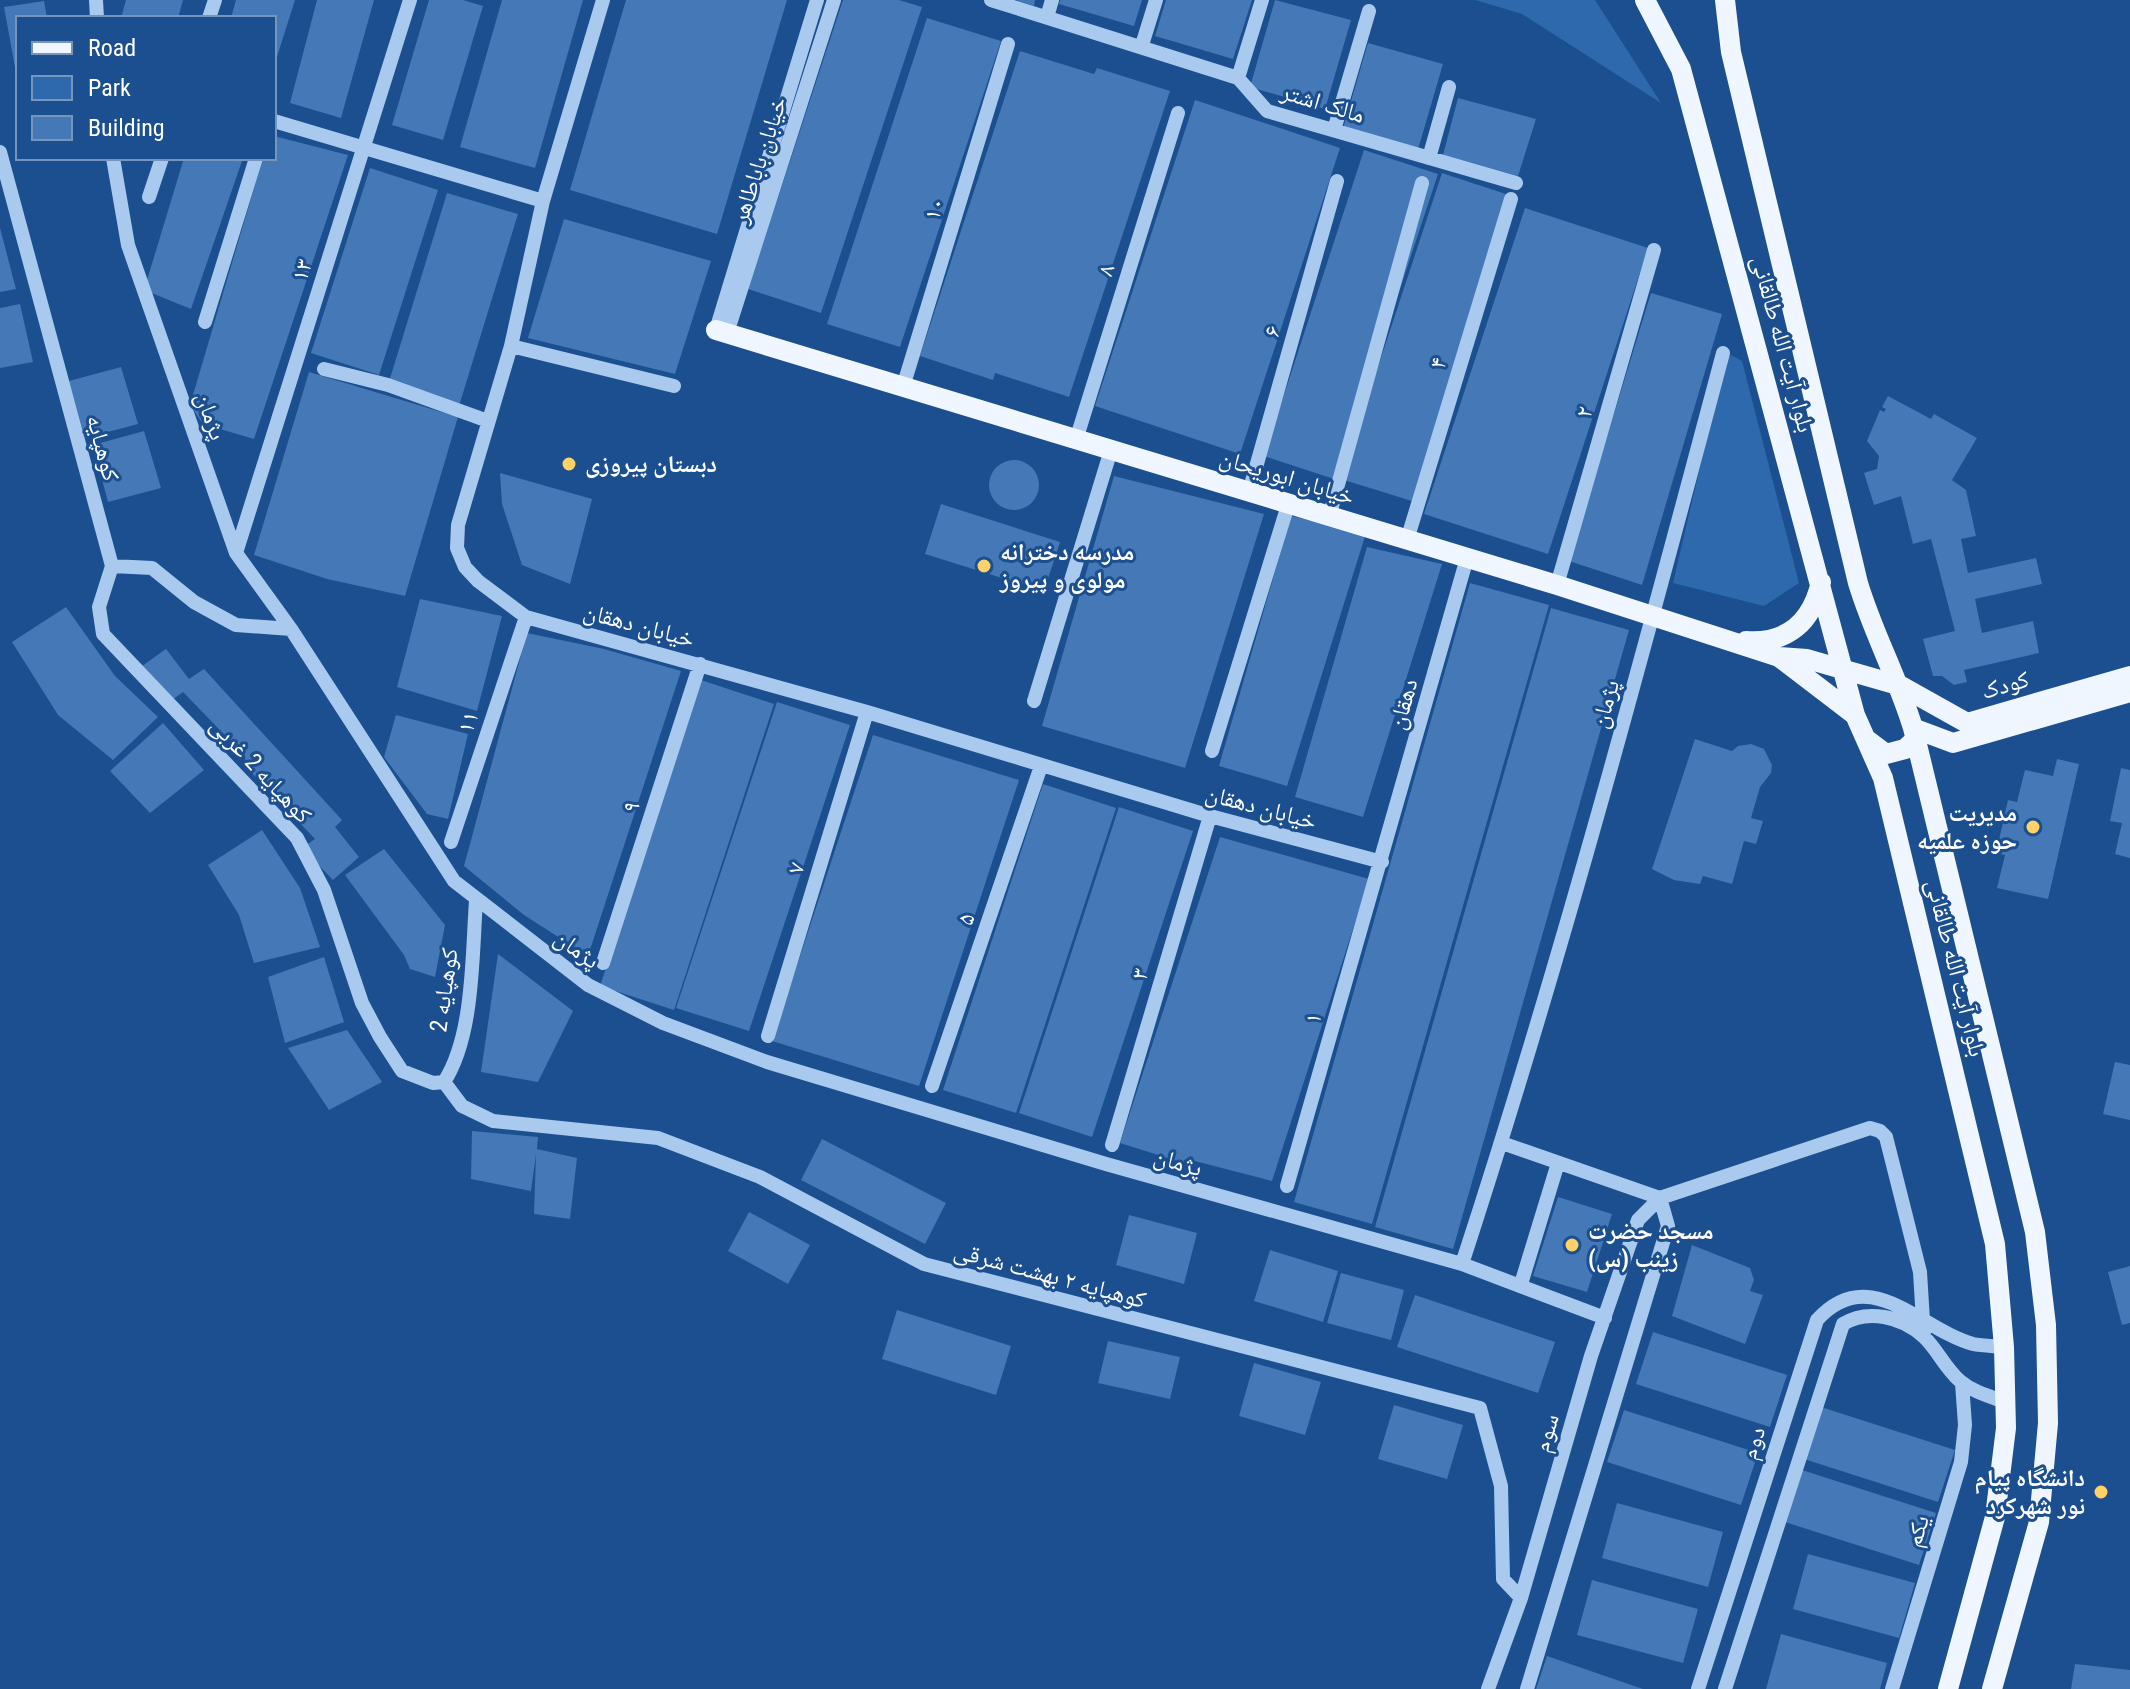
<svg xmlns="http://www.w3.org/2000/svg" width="2130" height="1689" font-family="'Roboto Condensed','Noto Naskh Arabic',sans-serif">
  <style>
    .green { fill: #2e69ad }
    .building { fill: #4478b7 }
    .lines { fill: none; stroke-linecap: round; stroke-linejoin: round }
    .minor { stroke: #a9c9ee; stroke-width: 14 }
    .major { stroke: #f0f6ff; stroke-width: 20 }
    .poi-dot { fill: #ffd166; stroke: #1b4f8f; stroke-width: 3 }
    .labels { text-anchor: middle; stroke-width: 6; stroke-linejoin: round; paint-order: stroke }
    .street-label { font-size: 24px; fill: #fff; stroke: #1b4f8f }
    .poi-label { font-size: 24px; font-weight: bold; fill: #fff; stroke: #1b4f8f; text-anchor: start }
  </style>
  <rect width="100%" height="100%" fill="#1b4f8f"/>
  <path class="green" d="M1475 0H1595L1661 103 1522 14Z
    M1731 355 1742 361 1799 583 1764 606 1673 583 1725 360Z"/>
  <path class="building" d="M126 0H183L178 18H121Z
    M236 0H295L275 63 274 18H231Z
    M317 0H374L341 118 290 103Z
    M429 0H463L483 6 443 140 392 125Z
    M502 0H583L535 168 460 147Z
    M626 0H787L717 234 570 190Z
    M843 0H899L922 7 821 313 748 289Z
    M1016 0H1035L1034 6Z
    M1060 0H1142L1134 26 1059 4Z
    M1166 0H1252L1233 59 1155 36Z
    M1275 0 1351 20 1325 109 1250 87Z
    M44 1 47 18H18L16 73 4 7Z
    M927 18 1001 41 900 347 827 324Z
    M1368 43 1443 64 1417 153 1342 132Z
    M1020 51 1094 74 1097 68 1170 91 1069 397 995 373 993 380 920 356Z
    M1458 98 1536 119 1518 176 1443 155Z
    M1195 100 1340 148 1240 454 1095 406Z
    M274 136 348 155 254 439 203 424 190 405 263 158H274Z
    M1364 150 1438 174 1337 480 1264 456Z
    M184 158H243L191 309 144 290Z
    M370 168 438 190 379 375 311 353Z
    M1442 173 1515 197 1415 502 1341 479Z
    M447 193 518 214 459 406 388 385Z
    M1525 208 1648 248 1548 554 1424 514Z
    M564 219 711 261 675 374 528 338Z
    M0 228 16 289 0 292Z
    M1651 293 1722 314 1642 585 1569 561Z
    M20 304 33 362 0 368V308Z
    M121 367 138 424 85 438 69 381Z
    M309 372 458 417 405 596 327 579 254 555Z
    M1888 396 1931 419 1934 414 1977 438 1952 480 1966 490 1976 536 1961 539 1968 573 2036 558 2042 584 1975 599 1982 633 2033 621 2039 653 1964 670 1967 682 1954 685 1942 676H1933L1923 639 1955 631 1931 539 1913 544 1901 496 1874 505 1864 473 1877 469 1879 456 1867 441 1880 410 1884 412 1886 409 1882 407Z
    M144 431 161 488 108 502 93 445Z
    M989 485a25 25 0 1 1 50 0a25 25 0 1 1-50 0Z
    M500 473 592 499 570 584 522 565 502 504Z
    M1114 476 1264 514 1185 768 1042 726Z
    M941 504 1060 542 1044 591 925 554Z
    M1291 516 1366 533 1287 786 1219 766Z
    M1367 547 1442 564 1363 817 1295 797Z
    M1470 583 1549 605 1372 1224 1294 1202Z
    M420 599 502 616 477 711 397 687Z
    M66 607 115 676 158 717 113 760 58 715 12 642Z
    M1551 608 1629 630 1453 1249 1375 1227Z
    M527 633 604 649 681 671 588 956 524 915 464 866Z
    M166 649 189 679 204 669 342 820 335 827 359 857 333 880 302 848 315 839 246 767 245 756 183 692 172 700 142 666Z
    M701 680 774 704 674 1010 600 986Z
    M777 702 850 725 749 1031 676 1008Z
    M396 715 468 734 448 819 427 814 384 757Z
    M163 723 204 770 150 813 110 771Z
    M873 735 1019 780 919 1086 772 1041Z
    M1695 739 1732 751 1738 746 1751 744 1764 749 1772 765 1771 773 1760 787 1751 818 1763 821 1756 844 1744 841 1732 884 1703 876 1700 884 1674 880 1652 869Z
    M2057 759 2079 764 2048 899 1997 888 2005 855 1996 853 2008 800 2017 802 2025 770 2053 776Z
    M2121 768 2130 770V858L2115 854 2122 823 2110 821Z
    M1043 784 1116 808 1016 1113 943 1090Z
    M1119 807 1193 831 1092 1137 1019 1113Z
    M262 830 300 888 320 947 254 963 239 915 208 865Z
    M1220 837 1369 879 1272 1181 1195 1161 1193 1166 1120 1143Z
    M384 849 445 925 435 977 410 969 404 955 345 875Z
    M498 954 573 1011 538 1082 481 1072Z
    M324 957 344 1022 285 1043 268 977Z
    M347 1030 382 1082 329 1110 288 1048Z
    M2115 1062 2130 1065V1120L2103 1114Z
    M472 1131 538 1137 537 1149 577 1158 570 1219 534 1214 536 1154 531 1191 471 1179Z
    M822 1139 946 1203 925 1244 801 1180Z
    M1558 1197 1612 1214 1587 1292 1533 1276Z
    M749 1212 810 1245 788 1284 728 1251Z
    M1129 1215 1197 1233 1184 1284 1116 1265Z
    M1692 1245 1750 1268 1754 1280 1750 1291 1763 1295 1745 1344 1672 1316Z
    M1270 1250 1338 1271 1323 1322 1254 1301Z
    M2130 1266V1323L2122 1325 2108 1272Z
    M1341 1273 1404 1290 1391 1340 1327 1323Z
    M1415 1295 1555 1342 1538 1393 1397 1347Z
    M897 1310 1011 1346 996 1395 882 1359Z
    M1653 1332 1787 1375 1770 1427 1636 1384Z
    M1108 1341 1180 1357 1170 1399 1098 1383Z
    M1254 1363 1321 1382 1305 1435 1239 1416Z
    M1394 1405 1463 1425 1447 1479 1378 1459Z
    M1821 1407 1955 1450 1938 1502 1804 1459Z
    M1624 1410 1758 1453 1741 1505 1607 1462Z
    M1802 1470 1936 1513 1919 1565 1785 1522Z
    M1617 1503 1723 1532 1708 1587 1602 1558Z
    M1808 1554 1915 1583 1899 1638 1793 1609Z
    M1592 1580 1698 1609 1683 1663 1577 1635Z
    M1781 1634 1887 1663 1880 1689H1766Z
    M1547 1656 1643 1689H1536Z
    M2075 1664 2130 1670V1689H2071Z"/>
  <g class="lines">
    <path class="minor" d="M96 0 97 18
      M603 0 543 201 511 346 458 525 457 548 465 567 478 581 526 617 867 712 1210 816 1382 862
      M991 0 1238 78 1267 111 1516 183
      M1047 17 1052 0
      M209 18 215 0
      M1142 45 1156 0
      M1238 78 1262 0
      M274 121 543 201
      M1334 130 1369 11
      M0 152 112 566 152 568 194 602 236 625 291 629
      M113 158 128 245 236 553 291 629 454 881 588 985 663 1023 767 1062 1106 1164 1462 1264 1605 1318
      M1429 158 1449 87
      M149 197 162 158
      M205 322 256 158
      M716 330 817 0
      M727 333 834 0
      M511 346 674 386
      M324 369 388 385 488 421
      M903 387 1008 44
      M1076 440 1178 113
      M1249 492 1337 181
      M1329 517 1422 183
      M1407 540 1511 199
      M236 553 410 0
      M112 566 99 607 103 634 297 838 324 890 362 1003 380 1037 402 1071 433 1083 444 1082
      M1557 585 1654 250
      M1034 701 1111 450
      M1212 751 1288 505
      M451 842 526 617
      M603 963 700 664
      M768 1036 867 712
      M444 1082 462 1106 493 1121 658 1138 760 1177 924 1264 1480 1408 1501 1486 1503 1579 1521 1598
      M444 1082C474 1036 472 955 476 901
      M932 1086 1041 766
      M1502 1143 1660 1198
      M1112 1145 1210 816
      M1287 1186 1467 558
      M1462 1264C1560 964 1642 658 1723 353
      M1521 1284 1558 1163
      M1488 1689 1521 1598 1591 1356 1638 1220 1660 1198 1870 1128 1880 1131 1886 1137 1920 1272 1924 1337
      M1527 1689 1668 1226 1660 1198
      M1698 1689 1817 1320C1870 1262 1919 1329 1973 1344 1982 1346 1994 1346 2004 1347
      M1725 1689 1843 1324C1867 1309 1902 1316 1924 1337 1937 1349 1945 1368 1960 1381 1973 1392 1989 1396 2005 1402
      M1892 1689 1961 1462 1965 1425 1962 1383"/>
    <path class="major" d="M1645 0 1681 69 1855 715 1883 778 1995 1244 2004 1347 2006 1428 1995 1517 1948 1689
      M1725 0 1731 52 1858 583C1873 633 1898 678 1913 728L2035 1232 2046 1325 2048 1423 2039 1522 1992 1689
      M716 330 1557 585 1779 657 1807 659 1901 686 1967 723 2130 676
      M1746 641C1788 644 1812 622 1821 582
      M1779 657 1855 715
      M1913 728 1953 743 2130 692
      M1866 739 1886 754 1905 749 1916 739"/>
  </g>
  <g class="poi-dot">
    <circle cx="569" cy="464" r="8"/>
    <circle cx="984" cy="566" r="8"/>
    <circle cx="2033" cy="827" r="8"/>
    <circle cx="1572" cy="1245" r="8"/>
    <circle cx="2101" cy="1492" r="8"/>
  </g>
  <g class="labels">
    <g class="street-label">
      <text transform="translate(1323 103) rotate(17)" y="8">مالک اشتر</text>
      <text transform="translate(759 160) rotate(-72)" y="8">خیابان باباطاهر</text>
      <text transform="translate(934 209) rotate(-73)" y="8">۱۰</text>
      <text transform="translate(302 270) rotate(-72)" y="8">۱۳</text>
      <text transform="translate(1106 270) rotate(-73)" y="8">۸</text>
      <text transform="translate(1272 331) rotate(-74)" y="8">۶</text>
      <text transform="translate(1783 344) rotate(75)" y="8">بلوار آیت الله طالقانی</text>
      <text transform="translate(1438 363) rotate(-73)" y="8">۴</text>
      <text transform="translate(1584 412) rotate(-74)" y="8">۲</text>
      <text transform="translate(211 416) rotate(71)" y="8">پژمان</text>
      <text transform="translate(103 448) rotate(75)" y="8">کوهپایه</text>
      <text transform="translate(1287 477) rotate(17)" y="8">خیابان ابوریحان</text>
      <text transform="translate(639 625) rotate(15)" y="8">خیابان دهقان</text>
      <text transform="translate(2005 685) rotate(-16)" y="8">کودک</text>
      <text transform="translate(1403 704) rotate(-74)" y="8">دهقان</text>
      <text transform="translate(1605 704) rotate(-74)" y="8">پژمان</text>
      <text transform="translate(468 722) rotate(-71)" y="8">۱۱</text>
      <text transform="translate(261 770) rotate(47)" y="8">کوهپایه 2 غربی</text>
      <text transform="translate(631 807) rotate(-72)" y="8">۹</text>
      <text transform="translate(1261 807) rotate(15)" y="8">خیابان دهقان</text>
      <text transform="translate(796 868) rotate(-73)" y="8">۷</text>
      <text transform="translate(966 919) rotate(-71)" y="8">۵</text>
      <text transform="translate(577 949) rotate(36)" y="8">پژمان</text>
      <text transform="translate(1956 968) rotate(76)" y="8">بلوار آیت الله طالقانی</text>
      <text transform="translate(1140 974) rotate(-73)" y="8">۳</text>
      <text transform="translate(444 990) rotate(-82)" y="8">کوهپایه 2</text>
      <text transform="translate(1313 1018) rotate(-74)" y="8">۱</text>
      <text transform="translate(1178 1162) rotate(16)" y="8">پژمان</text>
      <text transform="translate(1050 1275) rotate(15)" y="8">کوهپایه ۲ بهشت شرقی</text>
      <text transform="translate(1546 1433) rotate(-74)" y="8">سوم</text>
      <text transform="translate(1753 1443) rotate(-72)" y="8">دوم</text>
      <text transform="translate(1917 1531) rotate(-73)" y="8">یکم</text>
    </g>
    <g class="poi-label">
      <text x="585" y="472">دبستان پیروزی</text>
      <text x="1000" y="560">مدرسه دخترانه<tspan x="1000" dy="28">مولوی و پیروز</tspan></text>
      <text x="2017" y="821" text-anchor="end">مدیریت<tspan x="2017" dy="28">حوزه علمیه</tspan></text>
      <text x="1588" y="1239">مسجد حضرت<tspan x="1588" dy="28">زینب (س)</tspan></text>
      <text x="2085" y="1486" text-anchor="end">دانشگاه پیام<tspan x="2085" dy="28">نور شهرکرد</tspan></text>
    </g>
  </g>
  <rect x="16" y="16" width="260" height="144" fill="#1b4f8f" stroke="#7695bc" stroke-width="2"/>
  <rect x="32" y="42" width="40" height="12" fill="#f0f6ff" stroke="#7695bc" stroke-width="2"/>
  <text x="88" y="56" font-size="24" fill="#ffffff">Road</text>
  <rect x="32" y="76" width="40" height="24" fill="#2e69ad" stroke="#7695bc" stroke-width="2"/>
  <text x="88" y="96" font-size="24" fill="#ffffff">Park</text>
  <rect x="32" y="116" width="40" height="24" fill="#4478b7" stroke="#7695bc" stroke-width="2"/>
  <text x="88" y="136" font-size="24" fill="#ffffff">Building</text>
</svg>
